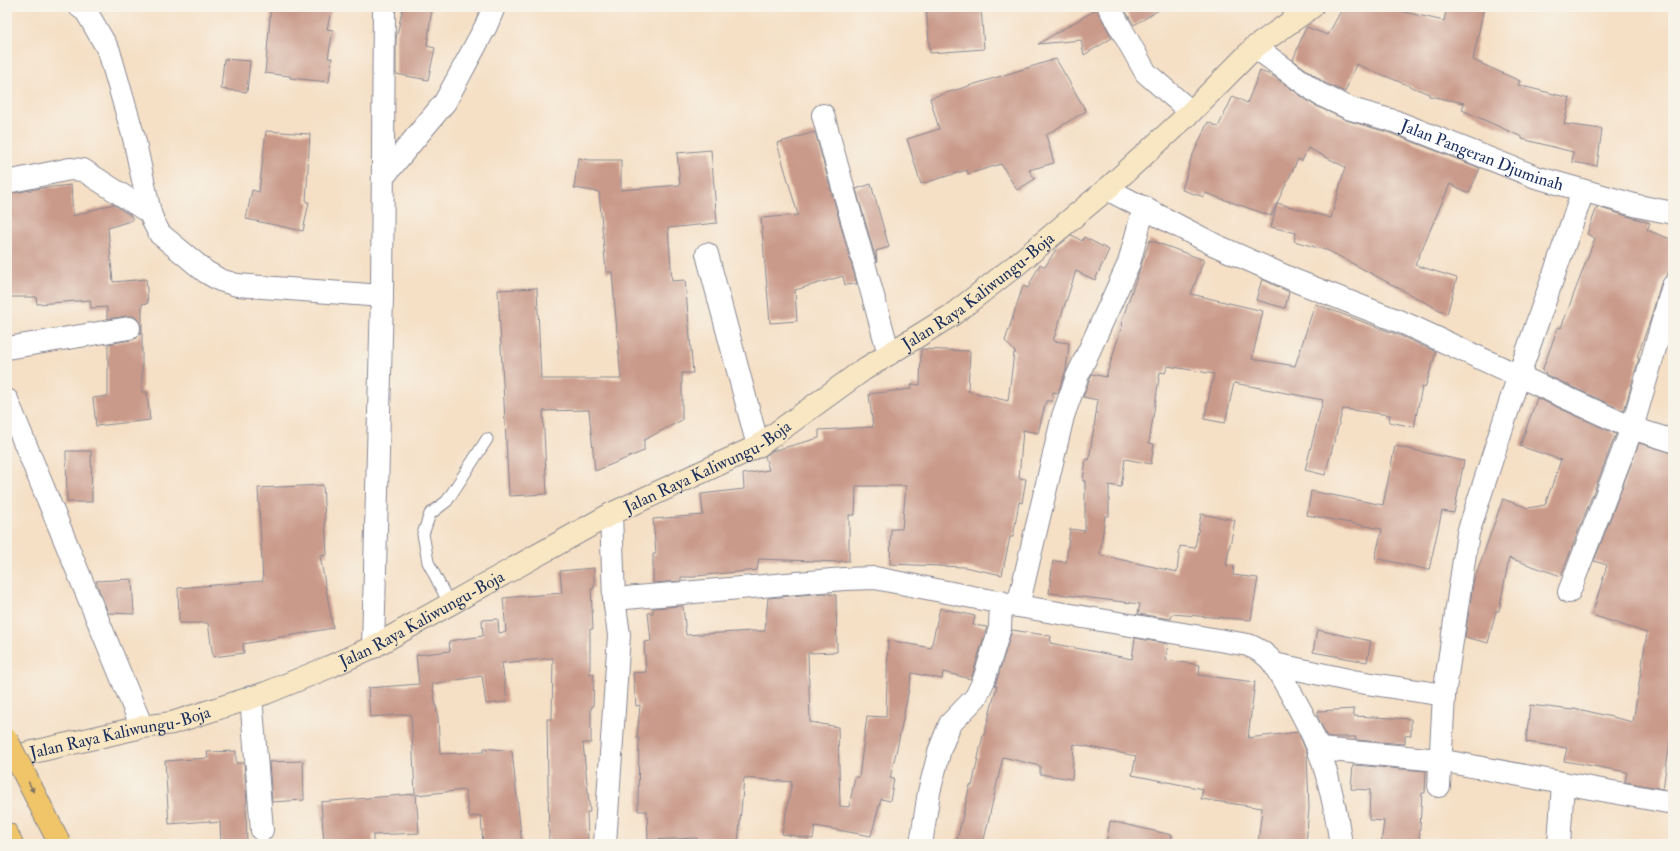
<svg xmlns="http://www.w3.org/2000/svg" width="1680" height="851" font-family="'IM FELL Double Pica',serif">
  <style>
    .building { fill: #c99a8a; fill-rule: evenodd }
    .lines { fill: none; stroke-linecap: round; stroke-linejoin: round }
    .service-casing { stroke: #888792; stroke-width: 13 }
    .minor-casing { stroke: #888792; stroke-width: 24 }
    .secondary-casing { stroke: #888792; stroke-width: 24 }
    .motorway-casing { stroke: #888792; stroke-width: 24 }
    .service { stroke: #fff; stroke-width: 11 }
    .minor { stroke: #fff; stroke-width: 22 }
    .secondary { stroke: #f9e7c3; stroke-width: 22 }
    .motorway { stroke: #f0c469; stroke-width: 22 }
    .motorway-bridge-casing { stroke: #888792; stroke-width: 24; stroke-linecap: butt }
    .motorway-bridge { stroke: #f0c469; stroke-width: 22 }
    .oneway { fill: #7b7263 }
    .labels { text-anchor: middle; stroke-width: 3; stroke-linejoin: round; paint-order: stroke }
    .street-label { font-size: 17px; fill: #1b2f5e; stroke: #f7f3e8 }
  </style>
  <rect width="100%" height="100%" fill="#f7f3e8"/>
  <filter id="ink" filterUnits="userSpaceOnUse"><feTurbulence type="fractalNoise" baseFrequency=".025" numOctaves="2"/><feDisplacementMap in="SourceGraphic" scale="8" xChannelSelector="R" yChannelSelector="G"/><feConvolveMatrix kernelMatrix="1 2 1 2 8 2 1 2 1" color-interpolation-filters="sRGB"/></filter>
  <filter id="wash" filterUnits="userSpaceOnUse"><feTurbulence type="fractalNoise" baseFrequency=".012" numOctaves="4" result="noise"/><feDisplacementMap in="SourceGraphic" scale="16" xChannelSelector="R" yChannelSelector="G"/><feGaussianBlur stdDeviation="0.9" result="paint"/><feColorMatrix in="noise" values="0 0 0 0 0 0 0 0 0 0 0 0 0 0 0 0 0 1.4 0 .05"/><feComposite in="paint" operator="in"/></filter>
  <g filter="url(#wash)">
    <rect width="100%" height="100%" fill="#f5dfc5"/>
    <g id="blocks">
      <path class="building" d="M271 7H332L327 29 333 30 328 58H332L329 82 290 78V76L265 73Z
        M403 7H432L427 46 435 48 428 80 396 74V39Z
        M926 7H981L984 49 930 53Z
        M1123 7H1164L1134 25Z
        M1343 7H1383L1444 21 1447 7H1484L1473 60 1520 81 1518 85 1570 98 1564 124 1602 129 1597 166 1572 162 1573 152 1522 139V137L1462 110 1464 103 1429 96V94L1356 64 1345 92 1325 83 1293 60 1306 27 1328 35Z
        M1097 9 1112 38 1084 55 1081 40 1038 44Z
        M224 59 250 61 247 92 221 89Z
        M1056 59 1086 111 1046 135 1054 163 1029 170 1035 179 1017 190 1001 164 968 174 967 170 921 184 907 139 939 129 930 98Z
        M1260 71 1273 76 1314 105 1346 120 1390 133 1480 168 1469 193 1450 184 1415 265 1457 278 1447 314 1329 251 1294 241 1296 233 1271 227 1277 203 1271 216 1205 193 1204 197 1182 190 1191 159 1208 122 1218 127 1233 96 1247 103ZM1308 148 1345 167 1331 218 1277 203 1298 159 1302 161Z
        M266 131 310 134 306 202H309L303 231 246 219 252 190 259 192Z
        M815 132 857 284 845 285 843 276 795 290 797 321 770 323 761 218 798 215 777 143Z
        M711 150 717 223 668 228 672 281 685 280 693 373H682V420L644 440V451L595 471 589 410 543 411 547 494 509 496 498 290 537 288 541 379H621L612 272H606L599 192 574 188 578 158 590 160H621V190L680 185 677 153Z
        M871 184 889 247 876 251 877 263 856 189Z
        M71 185 73 216 113 204 131 216 133 220 108 228 113 282 146 279 148 303 142 304V392H147L150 420 96 426 93 398 108 396V344L131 340 137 338 141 333V326L138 320 134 316H127L107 319V307L91 308 90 300 37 304 36 297H7V194L42 188Z
        M1597 207 1650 223 1647 230 1673 240V261L1667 275 1661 283 1650 321 1637 357 1639 358 1624 411 1545 374 1546 373 1542 371 1558 327 1561 328 1595 238 1587 234Z
        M1072 235 1082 241 1084 237 1109 250 1095 280 1076 271 1053 341 1069 343 1066 370 1058 393 1053 392 1052 401H1046L1038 433 1023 430 1019 478 1026 479 1022 503 1019 502 1013 537H1010L1002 575 964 567 890 564 891 529H902L906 486H856L855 515H849V561H840V562L759 559 757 570 696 576V577H681V581L653 583V554H656L653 519 703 515 701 494 744 489 743 474 769 470 765 456 772 451 819 438V430L873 427 869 394 911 389 912 384 920 385 921 349 970 351 968 391 1008 401 1014 353H1016L1005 341 1023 286 1028 288 1040 264 1045 267 1058 246Z
        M1150 240 1204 260 1191 294 1263 311 1252 359 1295 366 1315 304 1401 336 1436 352 1425 388 1422 387 1414 427 1389 422 1390 415 1343 409 1325 475 1305 470 1323 400 1234 383 1225 423 1204 419 1214 374 1168 366 1165 373 1160 372 1149 443 1154 444 1151 464 1125 459 1121 487 1109 485V516H1105L1100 555 1177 572 1180 546 1195 548 1201 514 1235 520 1226 565 1234 566 1233 575 1258 578 1251 620 1172 614 1171 619 1138 614 1140 604 1049 593 1053 561 1066 562 1070 529 1085 531V481H1083L1086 459 1089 460 1098 400 1083 397 1092 374 1106 377 1122 326 1121 325 1127 305Z
        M1262 279 1289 292 1285 308 1256 300Z
        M1537 398 1616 434 1561 576 1509 558 1499 611H1496L1488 643 1465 637 1473 583 1503 499 1528 508 1545 505 1561 460 1520 446Z
        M1639 443 1673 453V721L1663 789 1625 782 1627 772 1564 761 1567 748 1526 742 1530 705 1573 710 1574 708 1633 722 1647 633 1592 615 1607 565 1594 561Z
        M1395 446 1464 461 1454 513 1442 511 1429 570 1375 558 1382 529 1307 515 1311 491 1383 505Z
        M66 451H91L92 502H67Z
        M323 485 327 555 320 556 333 628 243 644 244 653 213 657 208 623H179L178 588 263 581 258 488Z
        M594 568V589H591L593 629H590V674H594L593 707H591V743H583L590 812H587L588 844H549L547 719H552L553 658 502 663 507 702 486 704 482 676 432 684 438 718 440 754 484 752V748L512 751 522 844H483L481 816 469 817 465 790 416 795 419 833 373 835V844H324L321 802 415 794 411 714 370 717 368 688 419 684 416 655 450 651 449 641 483 636 482 620 498 619 499 633 506 632 503 598 562 593 560 571Z
        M132 579 134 614 108 613 96 581Z
        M824 593 836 595 837 652 808 653 810 722 838 727 840 806 849 807 855 777H859L867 716 886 717 888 640 931 648 940 608 975 616 973 625 987 627 971 679 943 672 942 679 912 673 898 744 890 778 894 779 890 801 881 799 871 836 815 826 813 839 782 834 792 782 744 778 738 844H697V838L648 840 647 811H638L639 738H637L640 705 636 706 633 673 646 672 644 642 651 641 648 613H653V608L683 606 686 635 753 631H765L768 598Z
        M1012 630 1051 636 1050 643 1132 659 1135 638 1168 644 1166 660 1200 665 1199 675 1255 682 1248 738 1298 732 1307 753 1309 808 1306 844H1258L1262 808 1201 799 1203 789 1132 775 1136 756 1074 744 1072 779 1040 774V766L1003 757 983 844H956L970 785 972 786 983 735H984L997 686H995Z
        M1317 630 1371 641 1367 662 1313 652Z
        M1354 709V716L1411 719V735L1405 736V744L1355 740 1356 737H1327L1318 718V711Z
        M236 751V763H244L247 803H246L247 844H221L220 822 210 823V821L169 824 165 761 208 758 207 752Z
        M303 761 304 800 272 802 269 762Z
        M1353 765 1426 771 1425 793H1422L1419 844H1381L1384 821 1369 820 1370 790 1351 789Z
        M1110 821 1172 835 1171 844H1106Z"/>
    </g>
  </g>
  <g filter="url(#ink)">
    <use href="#blocks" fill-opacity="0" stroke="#888792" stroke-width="1"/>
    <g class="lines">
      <g class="service-casing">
        <path id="service" d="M450 605 428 562 423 534 430 514 447 501 487 439"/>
      </g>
      <g class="minor-casing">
        <g id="minor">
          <path d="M80 7 86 11 109 51 134 138 150 213 154 223 160 234 206 272 220 280 237 285 382 296"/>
          <path d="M1109 7 1146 73 1191 112"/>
          <path id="s1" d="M1255 47 1319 94 1351 109 1394 121 1536 177 1638 206 1673 213"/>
          <path d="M823 115 889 354"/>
          <path d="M383 177 445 102 486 26 494 7"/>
          <path d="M7 182 70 169 83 170 150 213"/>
          <path d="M1107 189 1215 245 1296 281 1406 324 1632 428 1673 441"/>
          <path d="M707 254 758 446"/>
          <path d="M7 348 129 328"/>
          <path d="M7 400 142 727"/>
          <path d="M611 514 614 599 844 579 875 578 1018 606 1248 645C1258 649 1268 655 1274 664 1290 692 1307 719 1318 748 1330 779 1336 812 1341 844"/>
          <path d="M1569 592 1632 428 1673 286"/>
          <path d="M1018 606 1063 416 1077 377 1129 263 1144 207"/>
          <path d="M373 647 382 296 384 7"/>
          <path d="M1274 664 1353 681 1444 695"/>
          <path d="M251 697 262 830"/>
          <path d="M1319 749 1439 760 1563 783"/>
          <path d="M1439 786 1444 695 1468 533 1519 375 1583 191"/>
          <path d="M605 844 619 635 614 599"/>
          <path d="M921 844 929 792 940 749 950 724 976 697 984 680 1000 628 1001 602"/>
          <path d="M1559 844 1563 783 1673 803"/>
        </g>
      </g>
      <g class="secondary-casing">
        <g id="secondary">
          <path id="s2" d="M7 758 142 727 172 723 266 693 329 667 373 647 611 514 758 446 863 370 952 315 1015 266 1107 189 1191 112 1255 47 1312 7"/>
        </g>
      </g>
      <g class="motorway-casing">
        <path id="motorway" d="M7 834 12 844"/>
      </g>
      <use href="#service" class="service"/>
      <use href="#minor" class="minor"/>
      <use href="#secondary" class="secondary"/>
      <use href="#motorway" class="motorway"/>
      <g class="motorway-bridge-casing">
        <path id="motorway-bridge" d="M7 740 60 844"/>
      </g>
      <use href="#motorway-bridge" class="motorway-bridge"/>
    </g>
    <defs><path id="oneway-solid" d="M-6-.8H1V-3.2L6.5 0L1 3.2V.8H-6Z"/></defs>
    <use class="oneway" href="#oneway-solid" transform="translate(31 787) rotate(63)"/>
  </g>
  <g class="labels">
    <g class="street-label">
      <text dy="6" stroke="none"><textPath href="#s1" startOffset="254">Jalan Pangeran Djuminah</textPath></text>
      <text dy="6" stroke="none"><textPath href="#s2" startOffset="1088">Jalan Raya Kaliwungu-Boja</textPath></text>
      <text dy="6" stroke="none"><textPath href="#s2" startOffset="764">Jalan Raya Kaliwungu-Boja</textPath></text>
      <text dy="6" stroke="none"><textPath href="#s2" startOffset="440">Jalan Raya Kaliwungu-Boja</textPath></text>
      <text dy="6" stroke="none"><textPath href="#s2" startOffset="116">Jalan Raya Kaliwungu-Boja</textPath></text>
    </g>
  </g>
  <rect width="1680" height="851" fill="none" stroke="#f7f3e8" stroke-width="24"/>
</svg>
